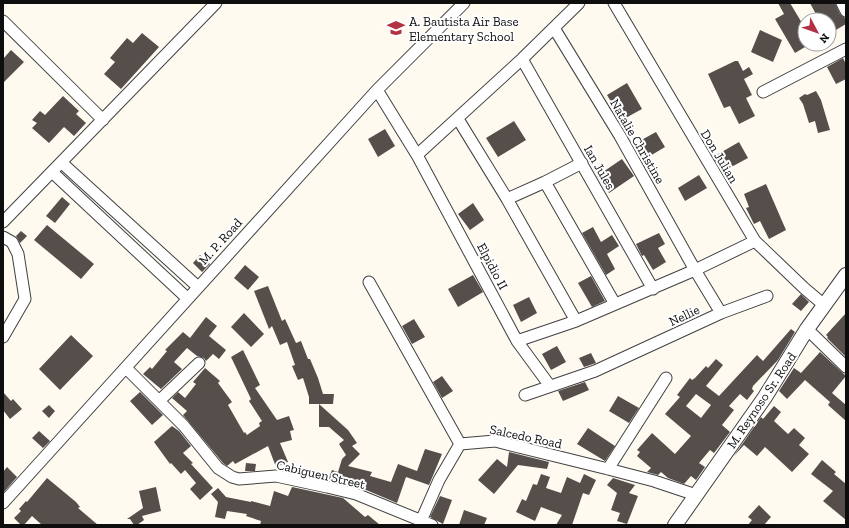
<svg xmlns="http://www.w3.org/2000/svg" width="849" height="528" font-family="'Zilla Slab',serif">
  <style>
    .building { fill: #564e4b; fill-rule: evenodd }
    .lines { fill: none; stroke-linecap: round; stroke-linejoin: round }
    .minor-casing { stroke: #414141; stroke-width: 13 }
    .tertiary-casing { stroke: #414141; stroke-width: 16 }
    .minor { stroke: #fff; stroke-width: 11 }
    .tertiary { stroke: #fff; stroke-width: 14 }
    .labels { text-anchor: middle; stroke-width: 4; stroke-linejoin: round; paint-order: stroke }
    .poi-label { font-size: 13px; fill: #0e0e0e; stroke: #fff; text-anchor: start }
    .street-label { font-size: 13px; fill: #0e0e0e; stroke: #fff }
  </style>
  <rect width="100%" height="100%" fill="#fefaf0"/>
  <path class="building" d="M778 3H790L805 28V47L795 53 775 19 784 14Z
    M810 3H835L840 14 846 19V24L829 34V20H819Z
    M760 30 782 40 773 62 751 52Z
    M142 33 159 47 121 89 104 74 115 62 110 58 127 38 133 43Z
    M11 50 24 62 3 83V59Z
    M843 58 846 64V79L836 84 827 67Z
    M735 61H738L743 71 749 67 753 74 744 79 752 95 746 98 755 116 739 124 730 106 724 108 708 74Z
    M627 83 642 109 622 120 607 95Z
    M816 91 821 100 830 130 818 133 815 121 809 123 803 104 799 98 805 94 807 95Z
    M63 96 79 111 76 114 86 123 74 136 64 127 49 143 32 128 37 123 32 120 40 111 45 115Z
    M514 121 526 140 498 157 486 138Z
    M385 129 395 146 378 157 368 139Z
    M656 132 665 147 645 159 636 143Z
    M739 142 748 158 722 172 713 157Z
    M622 159 634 176 609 193 597 176Z
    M699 175 707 188 685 201 678 188Z
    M766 184 786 230 769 239 760 221 754 224 746 208 749 207 744 194Z
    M62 197 70 204 55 223 46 216Z
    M473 203 484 220 470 230 458 214Z
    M47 225 94 264 81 279 34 240Z
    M593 227 601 242 612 235 619 246 607 254 615 269 606 275 582 233Z
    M21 231 27 236 20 243 16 236Z
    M659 233 665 244 658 248 666 262 653 270 644 255 642 256 636 244Z
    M200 255 210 264 202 272 193 263Z
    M245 265 259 277 248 290 234 278Z
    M473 275 483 292 458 307 448 289Z
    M591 276 605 301 592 307 578 283Z
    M268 286 282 321 285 319 296 343 301 341 308 359H310L318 378 323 394H334L333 404H309V397L303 378 298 380 292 366 295 365 287 342 280 345 272 326 269 329 254 291Z
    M801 294 809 302 801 311 792 304Z
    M529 297 537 313 521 322 513 305Z
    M244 313 264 334 251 347 231 327Z
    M846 313V357L827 338 828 337 826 335Z
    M206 317 217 326 209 336 226 350 219 359 213 354 206 361 204 358 197 356 187 348 174 362 182 369 161 389 143 374 150 367 152 369 167 351 165 350 183 332 190 338Z
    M414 319 425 337 412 344 402 326Z
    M791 329 795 332 778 360 753 386 752 389 754 391 747 400 740 394 729 406 734 410 722 425 730 432 714 453 710 450 699 463 705 467 696 480 691 476 684 484 668 478 661 472 658 475 647 472 651 468 637 456 640 452 637 450 652 433 675 454 691 436 665 414 680 397 677 395 690 378 692 380 695 378 706 366 708 368 716 359 723 365 706 386 719 396 757 355 763 361ZM696 394 711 405 701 418 686 406Z
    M71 335 93 356 60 390 39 369Z
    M557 346 566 362 551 370 542 354Z
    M243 350 260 385 255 388 277 420 289 416 294 430 290 431 292 440 280 443 288 462 276 467 268 446 235 464 233 461 227 466 223 463 183 415 187 411 172 398 178 392 185 398 196 384 193 382 205 368 220 381 218 383 232 402 228 405 244 433 245 432 247 435 260 426 259 423 262 421 249 401 251 399 231 357Z
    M820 352 846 376 832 393 846 405V421L828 405 830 402 805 380 787 399 779 391 794 368 801 373Z
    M591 353 596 363 584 367 579 358Z
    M442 376 453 391 442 398 433 382Z
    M585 382 589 390 563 401 558 391Z
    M3 392 11 401 13 399 22 409 10 419 3 410Z
    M140 392 163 415 152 425 130 401Z
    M618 396 639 408 629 423 609 411Z
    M319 404 348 430 357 443 352 446 360 454 348 466 372 472 370 476 391 482 398 464 417 471 425 449 442 454 429 485 406 477 397 503 359 487 328 480 332 470 338 472 342 459 346 455 339 444 344 440 329 427H319Z
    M49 405 55 411 49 418 42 411Z
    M774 406 781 412 774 421 788 434 794 428 805 438 799 445 809 454 792 472 765 447 757 456 744 445 734 456 761 417 763 419Z
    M172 426 179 431 191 446 183 453 193 463 191 464 213 488 200 500 190 489 196 483 185 470 181 474 171 463 170 464 154 442Z
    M588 428 615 446 605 461 577 444Z
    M39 431 50 441 43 448 32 438Z
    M509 452 549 462 547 469 518 465 494 494 478 480 497 459 507 467Z
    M822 460 836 472 834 474 846 484V520L823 501 833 491 811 474Z
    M246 463 256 464 255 471H245Z
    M7 467 17 477 3 493V472Z
    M541 474 550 477 546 488 561 493 567 477 580 483 584 474 596 480 589 495 583 493 572 525H556L562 515 541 507 535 521 516 512 522 499 526 501 533 484 537 485Z
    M47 478 76 502 80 507 78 508 98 525H42L32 516 24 525H21L14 518 21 511 19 509 26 501 27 502Z
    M613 478 635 485 629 493 638 496 627 524 617 521 620 513 611 510 617 493 607 485Z
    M156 487 161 511 142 516 144 520 137 525H134L130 519H127L143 508 139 491Z
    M292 487 343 498 365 517 368 515 380 525H260L261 521 246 516 247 514 227 511 225 519 215 517 218 502 211 494 218 488 226 497 251 502V501L270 506 274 491 288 496Z
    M440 496 452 500 443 524 430 517Z
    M759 505 771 517 764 525H748L752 520 748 517Z
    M464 510 487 518 484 525H459Z"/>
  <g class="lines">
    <g class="minor-casing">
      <path id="minor" d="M614 3 755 241 804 288 824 305
        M842 3 846 11
        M3 21 103 120
        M522 59 653 289
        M377 90 417 155 517 341 550 386
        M763 92 846 49
        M458 119 507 199 576 321
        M417 155 522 59 579 3
        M62 163 198 287
        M52 172 187 298
        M545 182 582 163
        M507 199 545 182 615 304
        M3 222 216 3
        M3 237 12 242 18 254 25 299 3 337
        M369 282 460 444 495 441 608 469 654 481 696 495
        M721 313 767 296
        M807 329 846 367
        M517 341 576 321 695 270 620 136 554 28
        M126 368 184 426 218 468 232 477 239 479 276 476 327 487 356 494 432 525
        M525 395 595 371 721 313 695 270 755 241
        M159 401 199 363
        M608 469 666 378
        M3 503 377 90 464 3
        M421 521 439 480 460 444"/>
    </g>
    <g class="tertiary-casing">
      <path id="tertiary" d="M675 525 765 397 807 329 846 275"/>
    </g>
    <use href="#minor" class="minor"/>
    <use href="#tertiary" class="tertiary"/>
  </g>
  <defs>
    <g id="school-bare" transform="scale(1.38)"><path d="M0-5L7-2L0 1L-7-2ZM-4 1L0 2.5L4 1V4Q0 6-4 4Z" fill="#b33145" stroke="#fff" stroke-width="2.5" paint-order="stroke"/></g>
  </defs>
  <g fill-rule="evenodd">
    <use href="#school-bare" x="396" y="28"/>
  </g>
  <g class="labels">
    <g class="poi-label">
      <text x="409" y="26">A. Bautista Air Base<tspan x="409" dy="15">Elementary School</tspan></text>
    </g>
    <g class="street-label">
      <text transform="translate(638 141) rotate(60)" y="5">Natalie Christine</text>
      <text transform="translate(720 156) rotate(59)" y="5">Don Julian</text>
      <text transform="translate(600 167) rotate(60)" y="5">Ian Jules</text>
      <text transform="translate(220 241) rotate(-48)" y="5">M. P. Road</text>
      <text transform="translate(493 266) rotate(62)" y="5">Elpidio II</text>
      <text transform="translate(684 315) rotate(-25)" y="5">Nellie</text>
      <text transform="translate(761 400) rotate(-56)" y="5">M. Reynoso Sr. Road</text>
      <text transform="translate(526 436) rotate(12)" y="5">Salcedo Road</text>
      <text transform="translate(321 474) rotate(13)" y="5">Cabiguen Street</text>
    </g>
  </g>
  <rect width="849" height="528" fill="none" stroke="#0e0e0e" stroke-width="8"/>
  <g transform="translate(817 32) rotate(131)"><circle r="19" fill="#ffffff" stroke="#9f9f9f"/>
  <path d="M0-3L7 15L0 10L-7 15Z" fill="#b33145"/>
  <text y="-6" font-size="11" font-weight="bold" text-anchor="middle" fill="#0e0e0e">N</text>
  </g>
</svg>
